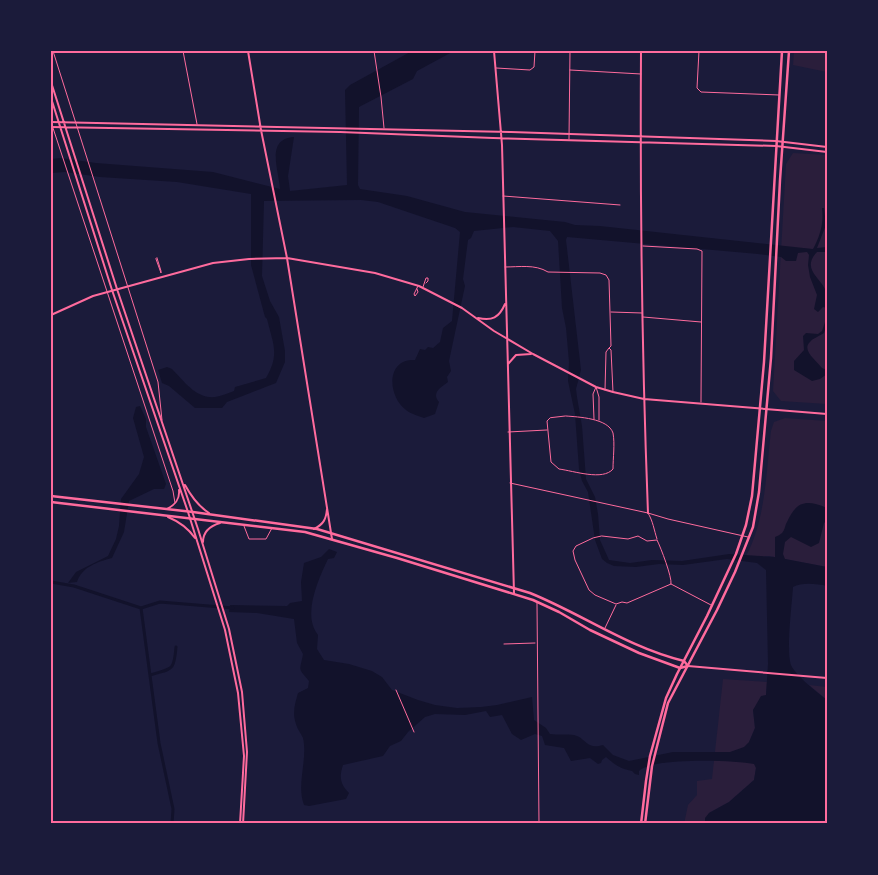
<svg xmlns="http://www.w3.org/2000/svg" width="878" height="875" font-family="Raleway,sans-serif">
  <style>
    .green { fill: #2a1e3b }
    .water { fill: #12122b }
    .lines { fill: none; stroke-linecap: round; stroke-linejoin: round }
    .canal { stroke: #12122b; stroke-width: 3 }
    .minor { stroke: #ff6b9d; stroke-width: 1 }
    .tertiary { stroke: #ff6b9d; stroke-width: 2 }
    .secondary { stroke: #ff6b9d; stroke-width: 2.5 }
    .primary { stroke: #ff6b9d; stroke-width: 2.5 }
    .neatline { fill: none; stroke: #ff6b9d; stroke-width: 2 }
  </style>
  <rect width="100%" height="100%" fill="#1b1b3a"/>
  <path class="green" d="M794 51H827V72L793 65Z
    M793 153 827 155V404L781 401 773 391 786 164Z
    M785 418 827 421V567L769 556 760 557 746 556C766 519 766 472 771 431L774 422Z
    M723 679 767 682 766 695 753 710 755 728 749 742 756 768 754 780 729 802 709 813 706 824H684L688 805 697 795V781L712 779Z
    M809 685 827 687V700Z"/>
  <path class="water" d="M412 51H454L417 71 413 79 359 107 358 185 360 189 407 196 465 212 565 222 575 225 600 226 813 249C820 236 824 223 822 208H824L826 225 817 248 827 247V252H817C802 268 818 276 825 289 828 294 827 303 827 308L823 307 818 312 814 309 817 295 810 277 808 265 809 255 807 252 798 253 796 261H786L781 257 758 254 567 237 566 240 581 370 576 389 577 397 582 426 586 479 595 497 598 514 600 540 609 560 630 563 652 560 682 561 729 554 775 557V537C777 536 780 535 782 533 785 530 785 525 787 522 797 500 807 500 827 508V520L824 523 819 543 811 547 791 537 785 542 783 554 785 559 827 567V586C817 584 802 582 793 587 792 604 786 651 791 665 795 675 818 693 827 700V824H705V818L709 813 729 802 754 780 756 768 754 764C734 760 653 757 639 771V775L635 774 632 771C621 769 615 765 606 757L602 760 601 763 598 764 590 758 571 761 564 748 545 745 542 736 535 734 521 740 512 734 502 715 490 717 486 711 465 715 435 714 425 717 408 732 401 741 390 746 383 756 343 765C339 777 340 784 349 793L346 799 309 806 304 805C296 784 308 760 303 738 301 733 297 729 296 724 292 712 295 704 298 693L308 688 309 681C297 667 300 672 303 654L297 643 294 619 257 613 229 612 230 605 287 606 290 603 302 601 301 582 304 563 321 557 329 549 337 552 334 558 328 559C318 580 302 615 318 635L317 649 324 660 349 664 372 671 382 677 392 690 418 700 435 705 457 708 481 707 497 705 532 697 534 720 546 728 550 734C558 735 567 734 574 735 587 738 585 750 603 745L613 755 629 761 673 752H730L744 747 749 742 755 728 753 710 761 696 766 695 768 664 766 570 757 563 727 559 683 565 659 564 636 567 614 566 607 563 602 559 595 540 588 492 582 481 579 469 575 414 568 381 569 362 566 328 562 308 558 241 550 231 513 227 474 231 471 238 468 240 463 279 465 286 449 361 451 371 447 377 448 382C441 387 431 393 439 402L435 414 424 418C419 416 411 414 406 410 387 396 386 358 415 360L420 349 425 350 428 347 433 348 440 342 443 328 452 321 460 232 455 228 378 202 361 200 264 201 262 276 270 301 279 317 285 351V362L276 383 227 402 222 408H195L169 386 162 383 158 370 167 367 172 369C184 381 196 399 215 397 221 396 228 393 234 391L235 387 266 378C280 354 273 344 267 319L265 317 251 265V194L177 182 100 177 65 172 51 173V159L61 158 96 163 213 172 280 189C279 170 265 139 294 137L288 176 290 191 347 185 345 90 350 85Z
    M827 316V324L824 333C820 336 813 338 810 342 801 350 817 361 822 368L827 370V374L820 379 812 381 794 370V361L804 350 803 336 806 333 818 334 822 331Z
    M140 406 146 419V427L166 484 164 489H154L129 501 124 532 112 558C97 562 82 567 77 582L68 583 76 572 108 556 116 539 119 526 121 499 139 474 144 457 133 418 136 407Z"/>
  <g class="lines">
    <path class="canal" d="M51 582 74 586 141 608 160 602 233 608
      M141 608 159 743 173 809 172 824
      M150 675C172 668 174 672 176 647"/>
    <path class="minor" d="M53 51 158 382 162 420
      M183 51 197 124
      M374 51 381 97 384 128
      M699 51 697 88 701 92 779 95
      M496 68 530 70 534 67 535 51
      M570 70 641 74
      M51 122 173 491 175 503
      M569 139 570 51
      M503 196 620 205
      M643 246 697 249 702 251 701 402
      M157 258 161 271V273L156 259Z
      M505 267C519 267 535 264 548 272L600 273 606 275 609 280 611 346 609 348
      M423 287 426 278H428V281L426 283
      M417 289 418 292 415 296 414 294 418 286
      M611 312 642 313
      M643 317 701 322
      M605 390 606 352 609 348 611 350 613 392
      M566 416C578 417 608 418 613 433 615 444 613 458 613 469 603 481 574 471 559 469L551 462 547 421 550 418Z
      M594 419 593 394 596 387 599 397V420
      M508 432 547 430
      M510 483 648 513 668 519 748 537
      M648 513C653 521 654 530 657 539
      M244 526 249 539H266L272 528
      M602 536 628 539 638 536 647 541 657 540C661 548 672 577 671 584L627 603 622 602 616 604 595 595 589 590 575 560 573 551 576 546 593 538Z
      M671 584 711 605
      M537 603 539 824
      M605 628 616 605
      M504 644 535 643
      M396 690 414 732"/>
    <path class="tertiary" d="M248 51 261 130 287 258 332 539
      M494 51 502 145 514 593
      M641 51C640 205 642 359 648 513
      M51 82 117 289 198 529 229 629 242 692 247 752 243 824
      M51 98 112 290 188 512 225 630 238 693 244 756 240 824
      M51 122 511 132 776 141 827 147
      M51 127 340 132 493 138 776 146 827 152
      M51 315 93 296 213 263 249 259 287 258 375 273 419 286 462 308 494 331 533 354 596 387 613 392 644 399 827 414
      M478 318C492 321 499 318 505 304
      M508 364 516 355 531 354
      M185 485C191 496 198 506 209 513
      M167 509C175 505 180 500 179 490
      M168 517C180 522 188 528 195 538
      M314 529C324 524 326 519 327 509
      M203 542C203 531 210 526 220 523
      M688 666 827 678"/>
    <path class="secondary" d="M51 496 193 512 317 529 530 593C582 614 629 648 684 661L688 666 680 668 639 653 590 630 559 612 533 600 397 558 305 532 51 502"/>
    <path class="primary" d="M641 824 646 781 650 756 666 698 677 674 707 616 736 554 746 525 752 496 764 362 782 51
      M645 824 652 766 668 703 717 610 735 572 753 527 759 492 771 358 780 180 789 51"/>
  </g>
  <rect width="878" height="875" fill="none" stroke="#1b1b3a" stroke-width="105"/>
  <rect x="52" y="52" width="774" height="770" class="neatline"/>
</svg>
